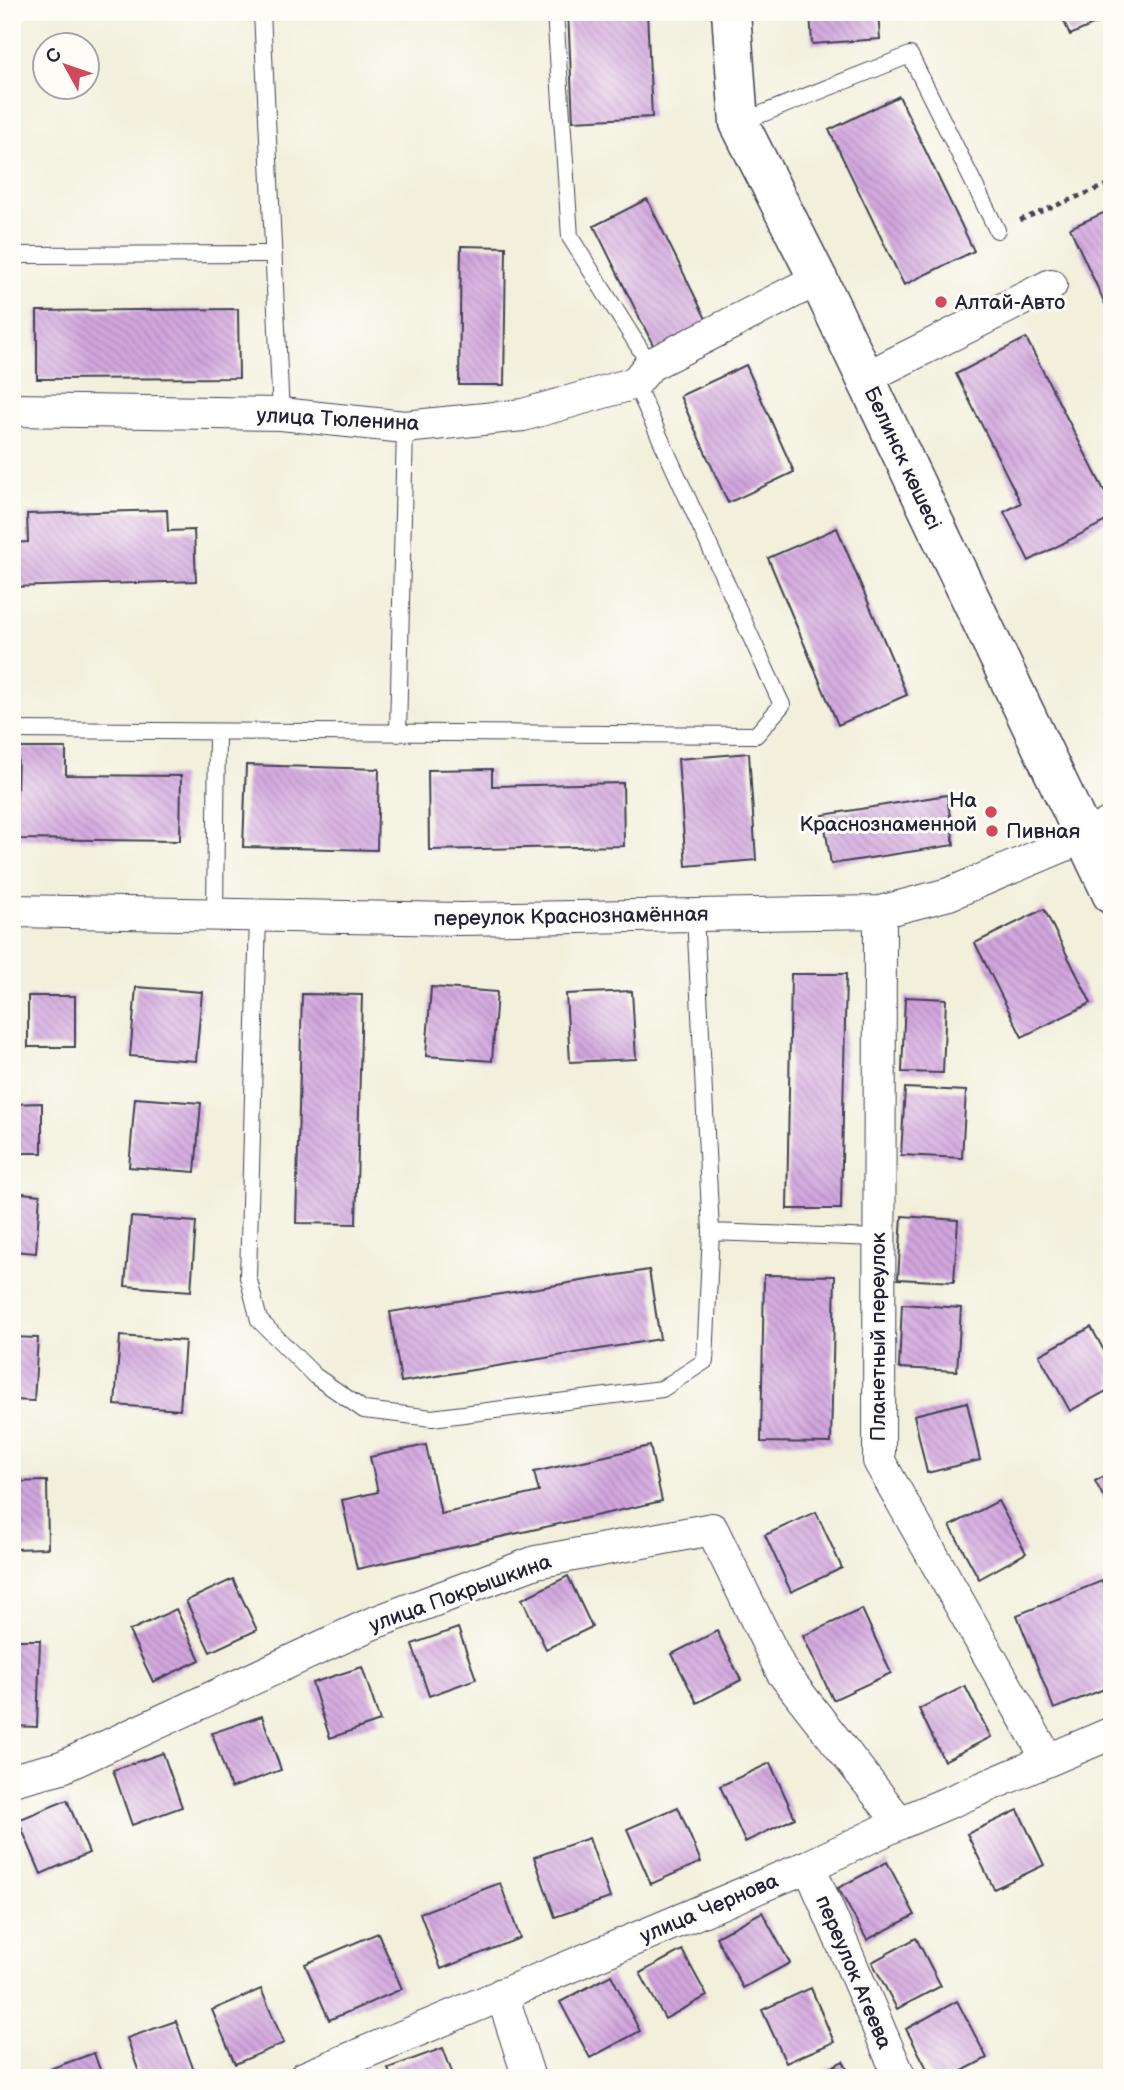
<svg xmlns="http://www.w3.org/2000/svg" width="1124" height="2090" font-family="'Balsamiq Sans',sans-serif">
  <style>
    .building { fill: url(#building-back-hatch) }
    .lines { fill: none; stroke-linecap: round; stroke-linejoin: round }
    .lane-casing { stroke: #414153; stroke-width: 18 }
    .street-casing { stroke: #414153; stroke-width: 34 }
    .secondary-casing { stroke: #414153; stroke-width: 41 }
    .path { stroke: #414153; stroke-width: 4.5; stroke-dasharray: 5 5; stroke-linecap: butt }
    .lane { stroke: #fff; stroke-width: 16 }
    .street { stroke: #fff; stroke-width: 32 }
    .secondary { stroke: #fff; stroke-width: 38 }
    .poi-dot { fill: #d1495b; stroke: #fdfcf7; stroke-width: 2.5 }
    .labels { text-anchor: middle; stroke-width: 6; stroke-linejoin: round; paint-order: stroke }
    .poi-label { font-size: 21px; fill: #22223b; stroke: #fdfcf7; text-anchor: start }
    .street-label { font-size: 21px; fill: #22223b; stroke: #fdfcf7 }
  </style>
  <defs>
    <pattern id="building-back-hatch" width="6" height="6" patternUnits="userSpaceOnUse" patternTransform="scale(1.75)"><rect width="6" height="6" fill="#d2a6de"/><path d="M-1 5l2 2M0 0l6 6M5-1l2 2" fill="none" stroke="#aa87b5"/></pattern>
  </defs>
  <rect width="100%" height="100%" fill="#fdfcf7"/>
  <filter id="ink" filterUnits="userSpaceOnUse"><feTurbulence type="fractalNoise" baseFrequency=".0143" numOctaves="2"/><feDisplacementMap in="SourceGraphic" scale="14" xChannelSelector="R" yChannelSelector="G"/><feConvolveMatrix kernelMatrix="1 2 1 2 8 2 1 2 1" color-interpolation-filters="sRGB"/></filter>
  <filter id="wash" filterUnits="userSpaceOnUse"><feTurbulence type="fractalNoise" baseFrequency=".00686" numOctaves="4" result="noise"/><feDisplacementMap in="SourceGraphic" scale="28" xChannelSelector="R" yChannelSelector="G"/><feGaussianBlur stdDeviation="1.57" result="paint"/><feColorMatrix in="noise" values="0 0 0 0 0 0 0 0 0 0 0 0 0 0 0 0 0 1.4 0 .05"/><feComposite in="paint" operator="in"/></filter>
  <g filter="url(#wash)">
    <rect width="100%" height="100%" fill="#f2efdb"/>
    <g id="blocks">
      <path class="building" d="M568 12H647L652 117 573 121Z
        M810 12H878L880 39 812 44Z
        M1060 12H1104L1107 19 1070 35Z
        M899 96 974 251 904 285 829 130Z
        M647 199 709 325 656 351 594 226Z
        M1112 209V304L1106 306 1070 228Z
        M461 246 506 247 504 385H459Z
        M238 309 239 378 37 379V311Z
        M1026 338 1112 506V518L1029 561 1004 512 1021 503 956 374Z
        M746 365 794 472 728 503 680 396Z
        M167 510 168 531 194 530 196 581 12 587V543L28 542 27 514Z
        M837 528 907 695 838 725 768 558Z
        M18 748H66V775L181 776 180 841 16 839Z
        M749 753 756 860 686 866 678 759Z
        M246 765 379 769 377 850 243 847Z
        M492 769V786L623 783 624 846 429 850 428 770Z
        M947 795 954 845 831 864 823 815Z
        M1044 909 1091 1003 1022 1037 975 943Z
        M791 974H846L841 1209H787Z
        M136 987 202 992 196 1061 130 1056Z
        M431 987 497 992 492 1061 426 1056Z
        M632 991 636 1059 570 1062 566 994Z
        M302 994 362 995 356 1224 296 1223Z
        M28 996H75V1047H28Z
        M905 997 946 999 943 1073 902 1072Z
        M905 1088 966 1091 962 1158 901 1155Z
        M135 1098 201 1103 195 1172 129 1167Z
        M42 1103V1153H12V1104Z
        M12 1192 40 1195 36 1253 12 1251Z
        M902 1216 958 1220 954 1282 898 1279Z
        M131 1217 196 1222 191 1291 125 1286Z
        M649 1270 660 1339 401 1382 390 1312Z
        M764 1275 835 1276 831 1443 761 1442Z
        M902 1304 961 1308 957 1371 899 1368Z
        M1091 1327 1112 1365V1388L1070 1411 1039 1355Z
        M120 1336 185 1341 180 1410 115 1405Z
        M12 1337 38 1338 34 1401 12 1400Z
        M967 1402 980 1460 927 1473 914 1415Z
        M426 1445 441 1514 539 1492 534 1472 650 1446 662 1501 357 1569 342 1500 378 1492 370 1457Z
        M1112 1472V1513L1095 1481Z
        M47 1481 48 1548 12 1549V1482Z
        M998 1501 1026 1553 979 1579 950 1526Z
        M816 1512 842 1568 791 1592 765 1535Z
        M568 1576 592 1627 546 1649 522 1599Z
        M233 1579 257 1630 210 1652 186 1601Z
        M1102 1581 1112 1606V1686L1054 1709 1017 1615Z
        M176 1609 200 1660 153 1682 129 1631Z
        M862 1609 891 1673 833 1700 803 1636Z
        M458 1628 476 1679 429 1696 412 1644Z
        M717 1631 741 1680 697 1703 672 1654Z
        M12 1640H40L37 1727 12 1726Z
        M362 1667 380 1721 330 1738 312 1683Z
        M965 1686 991 1737 944 1761 919 1709Z
        M262 1716 281 1770 231 1788 212 1733Z
        M163 1753 182 1807 132 1825 113 1770Z
        M770 1763 795 1818 745 1842 720 1786Z
        M67 1800 89 1853 41 1874 18 1820Z
        M678 1807 701 1862 651 1884 627 1829Z
        M1018 1810 1044 1865 994 1889 967 1834Z
        M589 1838 610 1898 555 1917 534 1857Z
        M887 1862 915 1915 867 1940 838 1888Z
        M500 1883 520 1938 441 1969 420 1913Z
        M762 1912 790 1963 743 1988 716 1937Z
        M378 1933 402 1989 329 2020 305 1964Z
        M916 1938 941 1986 897 2009 872 1962Z
        M682 1950 707 1996 665 2019 640 1973Z
        M611 1975 640 2031 590 2058 560 2002Z
        M811 1988 834 2042 786 2063 762 2010Z
        M261 1989 284 2043 235 2064 212 2010Z
        M957 2001 987 2058 949 2078H932L906 2029Z
        M176 2021 195 2074 184 2078H141L127 2038Z
        M443 2048 454 2078H391L388 2068Z
        M94 2053 103 2078H46L44 2071Z
        M843 2061 852 2078H811Z"/>
    </g>
  </g>
  <g filter="url(#ink)">
    <use href="#blocks" fill-opacity="0" stroke="#414153" stroke-width="2"/>
    <g class="lines">
      <g class="lane-casing">
        <path id="lane" d="M262 12 281 414
          M555 12 570 237 650 365
          M739 123 910 55 997 230
          M12 255 274 254
          M12 730 756 735 782 705 635 383
          M398 734 405 427
          M215 913 217 732
          M695 915 711 1232
          M258 916 248 1277 259 1320 315 1376 364 1410 432 1418 662 1389 705 1361 711 1232 878 1238"/>
      </g>
      <g class="street-casing">
        <path id="street" d="M865 378 1051 285
          M12 410 281 414 405 427 523 415 635 383 650 365 818 279
          M12 911 461 919 880 912 949 894 1084 837 1112 822
          M880 912 879 1461 1048 1760
          M12 1780 62 1767 371 1624 536 1562 712 1529 782 1672 900 1823
          M809 1866 900 2078
          M502 1994 529 2078
          M304 2078 809 1866 900 1823 1112 1733"/>
      </g>
      <g class="secondary-casing">
        <path id="secondary" d="M731 12 739 123 818 279 1112 895"/>
      </g>
      <path class="path" d="M1020 220 1112 183"/>
      <use href="#lane" class="lane"/>
      <use href="#street" class="street"/>
      <use href="#secondary" class="secondary"/>
    </g>
  </g>
  <g class="poi-dot">
    <circle cx="941" cy="302" r="7"/>
    <circle cx="991" cy="812" r="7"/>
    <circle cx="992" cy="831" r="7"/>
  </g>
  <g class="labels">
    <g class="poi-label">
      <text x="955" y="309">Алтай-Авто</text>
      <text x="977" y="807" text-anchor="end">На<tspan x="977" dy="24">Краснознаменной</tspan></text>
      <text x="1006" y="838">Пивная</text>
    </g>
    <g class="street-label">
      <text transform="translate(338 419) rotate(3)" y="7">улица Тюленина</text>
      <text transform="translate(903 458) rotate(65)" y="7">Белинск көшесі</text>
      <text transform="translate(571 916) rotate(-1)" y="7">переулок Краснознамённая</text>
      <text transform="translate(878 1337) rotate(-90)" y="7">Планетный переулок</text>
      <text transform="translate(460 1593) rotate(-20)" y="7">улица Покрышкина</text>
      <text transform="translate(709 1908) rotate(-23)" y="7">улица Чернова</text>
      <text transform="translate(854 1972) rotate(67)" y="7">переулок Агеева</text>
    </g>
  </g>
  <rect width="1124" height="2090" fill="none" stroke="#fdfcf7" stroke-width="42"/>
  <g transform="translate(66 66) rotate(310)"><circle r="33" fill="#fdfcf7" stroke="#a5a5ac" stroke-width="2"/>
  <path d="M0-5L12 26L0 18L-12 26Z" fill="#d1495b"/>
  <text y="-10" font-size="19" font-weight="bold" text-anchor="middle" fill="#22223b">С</text>
  </g>
</svg>
